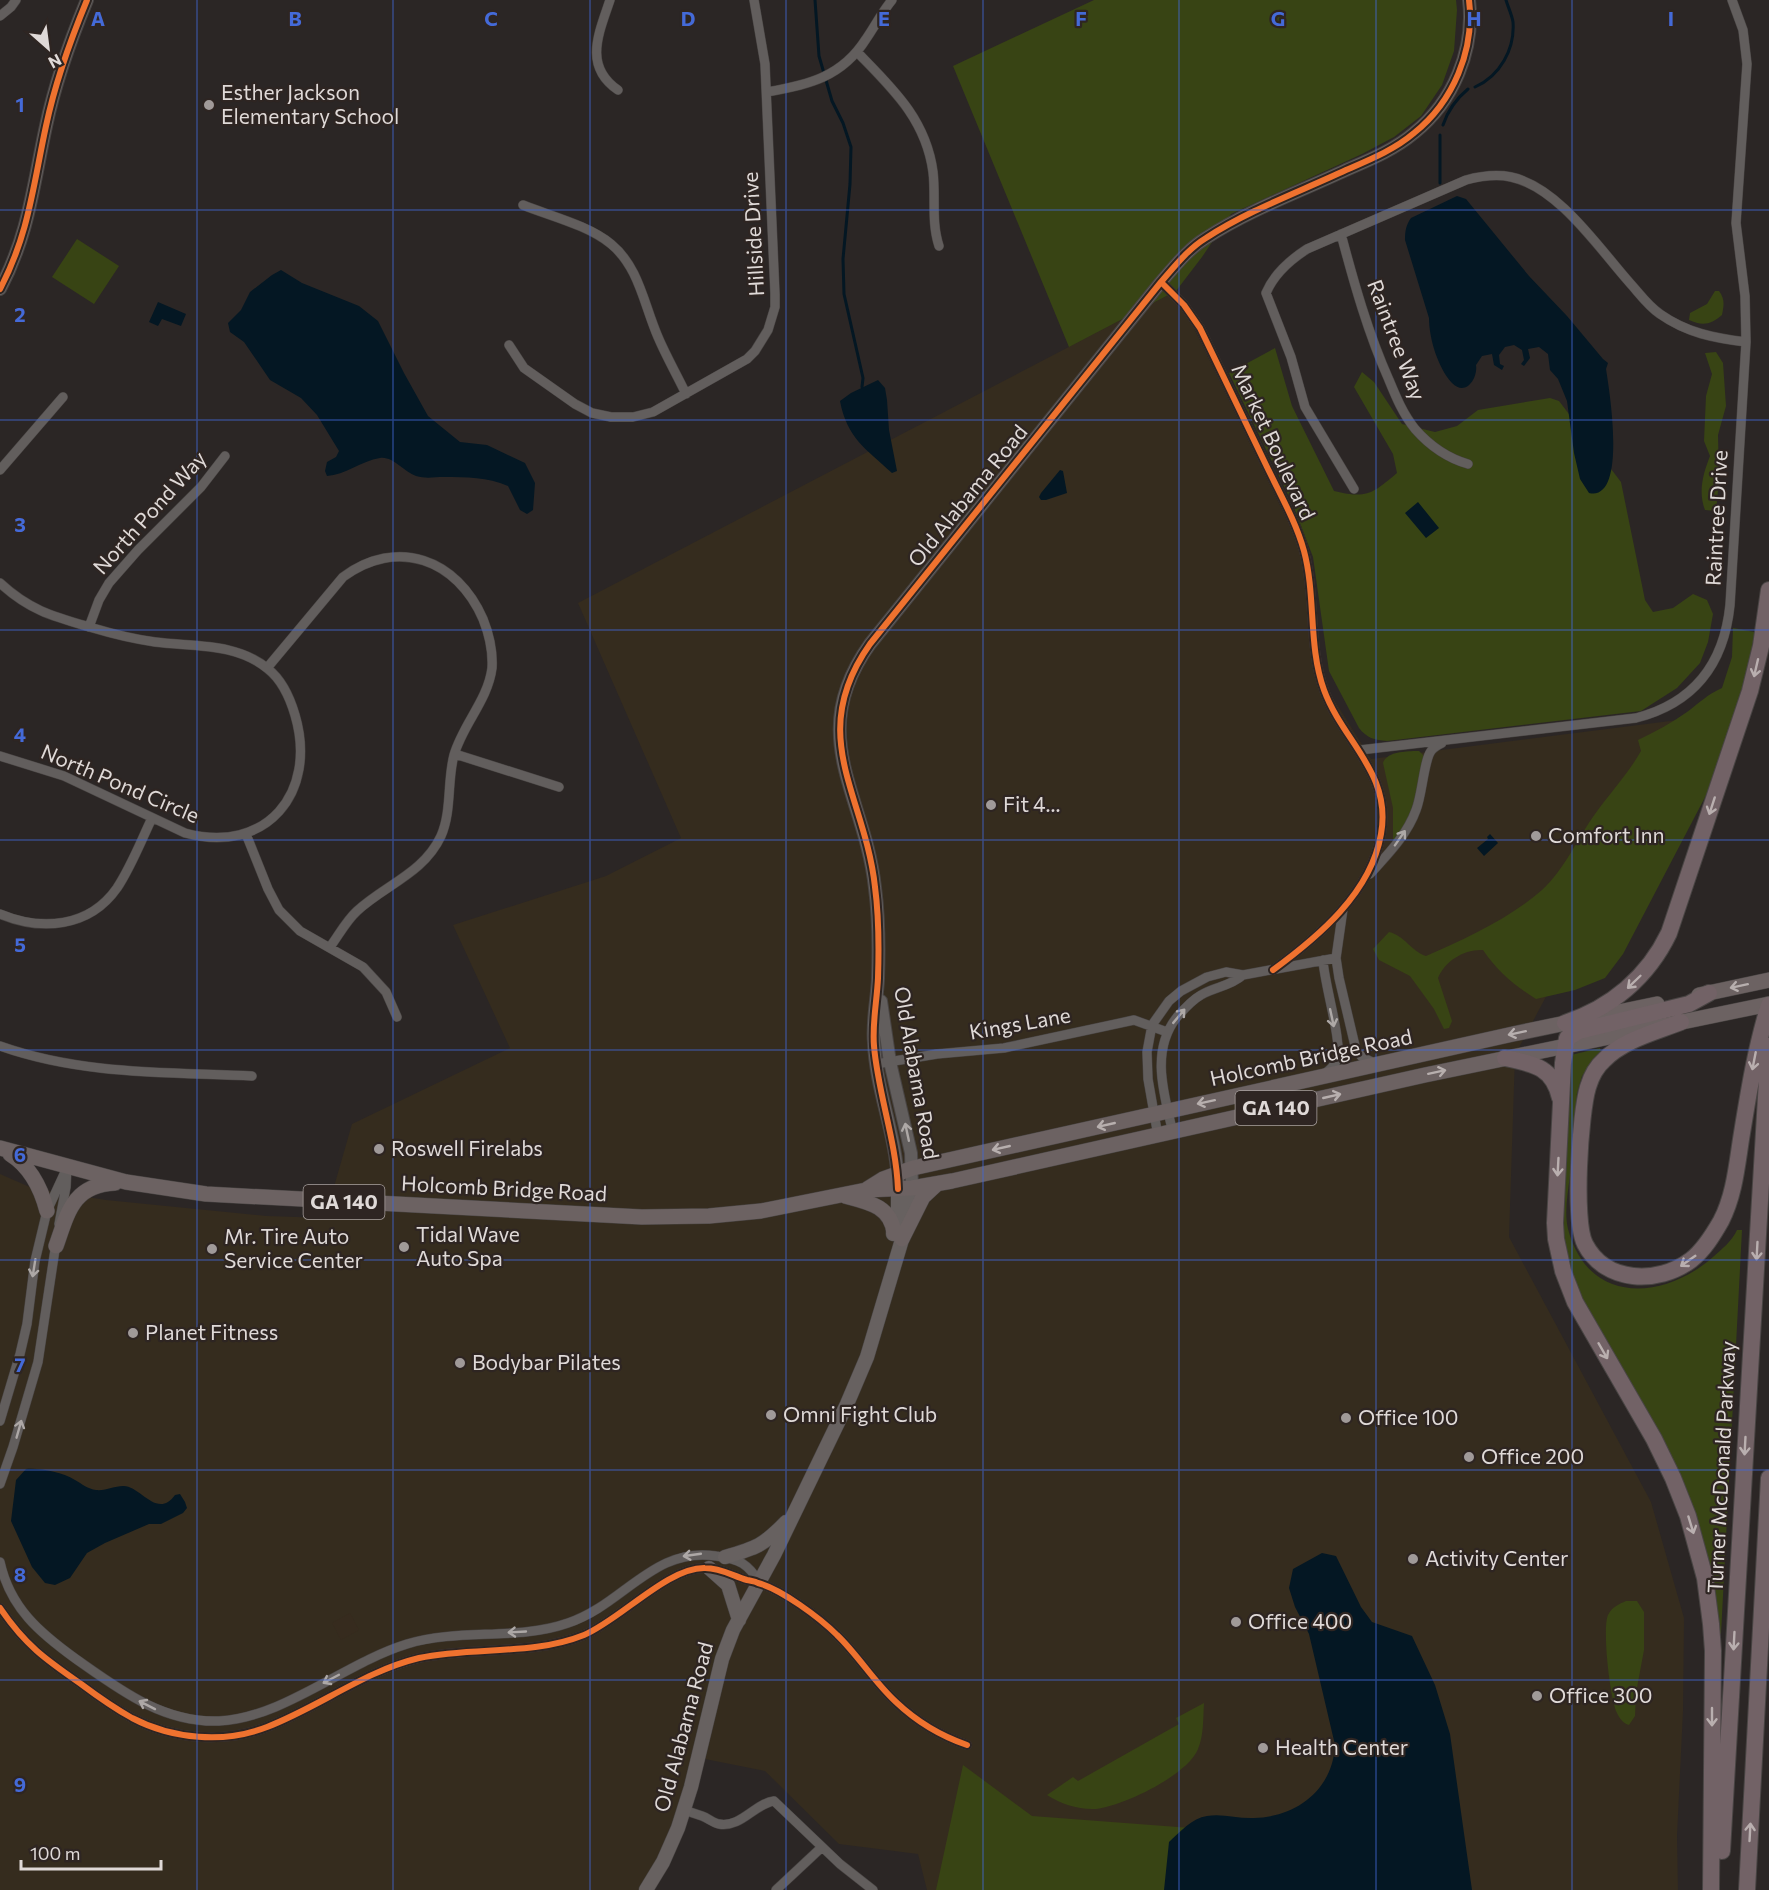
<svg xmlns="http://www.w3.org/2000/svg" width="1769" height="1890" font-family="Commissioner,sans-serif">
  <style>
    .commercial { fill: #352c1e }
    .industrial { fill: #362b1e }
    .green { fill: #384414 }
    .water { fill: #041723 }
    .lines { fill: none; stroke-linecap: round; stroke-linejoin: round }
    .stream { stroke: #041723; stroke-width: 3 }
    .minor-casing { stroke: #484443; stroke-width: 10 }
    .tertiary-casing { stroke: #484443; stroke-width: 14 }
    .secondary-casing { stroke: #484443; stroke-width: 15 }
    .primary-casing { stroke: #484443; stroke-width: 16 }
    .motorway-casing { stroke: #484443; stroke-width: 18 }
    .minor { stroke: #625e5d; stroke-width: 9 }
    .tertiary { stroke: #625e5d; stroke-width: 12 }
    .secondary { stroke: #676160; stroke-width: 14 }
    .primary { stroke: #6c6262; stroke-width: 15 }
    .motorway { stroke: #726266; stroke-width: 16 }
    .cycleway-casing { stroke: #2e2522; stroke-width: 10 }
    .cycleway { stroke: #ef722f; stroke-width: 6 }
    .oneway { stroke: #b9afaf }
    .oneway2 { stroke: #ada8a6 }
    .oneway3 { stroke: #b7afae }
    .grid { fill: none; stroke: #446ad8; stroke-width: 1.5; stroke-opacity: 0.55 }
    .poi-dot { fill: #a09a99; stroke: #2e2522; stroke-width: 2 }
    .labels { text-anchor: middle; stroke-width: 4.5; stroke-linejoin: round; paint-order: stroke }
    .shield { fill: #2e2522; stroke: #aaa3a1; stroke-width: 1.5 }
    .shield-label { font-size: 20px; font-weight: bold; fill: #dfd9d7 }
    .poi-label { font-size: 21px; fill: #dfd9d7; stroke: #2e2522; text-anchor: start }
    .street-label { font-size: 21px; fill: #dfd9d7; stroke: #2e2522 }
    .grid-label { font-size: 20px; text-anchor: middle; font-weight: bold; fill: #446ad8; stroke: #2e2522; stroke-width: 4.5; stroke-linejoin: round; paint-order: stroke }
  </style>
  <rect width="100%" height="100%" fill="#2b2625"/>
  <path class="commercial" d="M1176 291 1309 565 1323 682 1371 759 1694 718 1515 1055 1509 1237 1651 1502 1684 1618 1683 1711 1677 1836 1678 1890H927L918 1854 839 1844 765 1771 695 1757 686 1801 650 1890H0V1174L32 1188 106 1200 267 1216 325 1218 352 1124 510 1048 453 925 606 876 681 838 578 603Z"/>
  <path class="industrial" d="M350 1613 359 1630 341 1640 332 1623Z"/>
  <path class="green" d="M1094 0H1456L1457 10 1454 51 1442 85 1421 116 1394 137 1362 154 1231 214 1202 257 1176 291 1069 347 953 66Z
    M77 239 119 266 94 304 52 277Z
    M1715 291H1719C1725 299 1724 305 1722 315 1711 325 1702 326 1689 320L1690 313 1707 304Z
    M1275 348 1292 406 1334 491C1367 499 1372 494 1397 473L1393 454 1354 387 1362 372 1374 382 1402 424 1435 432 1457 426 1478 410 1550 398 1559 401 1621 482 1645 600 1653 612 1673 608 1693 594 1707 600 1713 614 1708 642 1700 663 1677 688 1641 711 1387 741C1374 740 1367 738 1359 728L1329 671 1313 557 1293 505 1229 373Z
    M1716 352 1723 363 1726 406 1718 435 1719 481 1716 511 1705 510C1698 492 1703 474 1710 456L1704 441 1706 396 1712 374 1705 353Z
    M1733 628 1755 632 1743 696 1714 780 1623 954 1605 978 1575 990 1536 999C1514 985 1498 972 1483 950 1464 949 1445 961 1438 978L1452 1021 1449 1028 1444 1029 1434 1009 1410 976 1379 960 1373 949 1389 932C1405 936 1411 951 1426 956 1465 939 1509 919 1542 890 1565 869 1577 839 1595 814 1610 793 1628 774 1641 751L1638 740C1655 732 1671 723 1687 712 1699 703 1708 694 1722 688L1732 657Z
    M1413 751H1419L1423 755 1424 764 1411 814 1395 840H1393V808L1383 763C1387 752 1402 752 1413 751Z
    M1600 1048 1601 1051 1582 1076 1577 1093C1574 1120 1572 1148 1570 1175 1568 1192 1564 1212 1568 1229 1588 1305 1663 1301 1713 1257 1722 1249 1732 1241 1737 1230H1742L1721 1634 1716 1633 1702 1549 1574 1293 1561 1233 1571 1055Z
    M1626 1601H1637L1644 1612V1650L1636 1693 1635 1716 1629 1725C1623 1723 1620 1719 1617 1713 1610 1699 1602 1629 1608 1615 1612 1607 1619 1604 1626 1601Z
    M1204 1703C1203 1718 1204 1735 1198 1749 1188 1775 1123 1806 1096 1809 1079 1810 1061 1804 1047 1795L1073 1777 1078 1781 1179 1724 1176 1718Z
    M963 1765 1032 1816 1191 1828 1201 1890H936Z"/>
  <path class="water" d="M1457 196 1466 199 1529 276 1567 316 1603 359 1608 363 1606 369C1609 388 1628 502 1589 493L1580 479 1574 453 1567 401 1558 379 1550 370 1548 354 1539 347 1528 349 1530 358 1524 366 1521 364 1524 360 1522 350 1514 345 1505 347 1499 355 1500 364 1504 366 1502 370 1494 365 1492 354 1482 356 1476 365C1478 378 1466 397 1452 383 1438 368 1429 338 1429 318L1405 240C1405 231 1406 225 1411 218Z
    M281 270 302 283 359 306 378 321 404 373 428 416 460 442 487 445 525 463 535 483 533 510 527 514 520 510 508 486C487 477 467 477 444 477 434 477 426 479 416 476 404 472 393 456 380 458 361 461 345 475 327 476L325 471 327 462 336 457 339 451 317 415 301 398 270 380 244 342 230 332 228 323 241 310 250 292 272 275Z
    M158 302 186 314 181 326 162 319 158 326 149 322Z
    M878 380 885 388 887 400 889 430 897 471 892 473C866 449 847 438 840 401L851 393Z
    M1060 470 1063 471 1067 493 1046 500H1041L1039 497 1041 493Z
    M1418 502 1439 528 1426 538 1405 513Z
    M1490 834 1498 843 1484 856 1477 848 1488 839 1487 837Z
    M26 1469C42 1468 61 1472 75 1480 82 1484 88 1489 96 1490 106 1491 114 1486 123 1486 140 1485 157 1520 175 1495L180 1494 185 1502 187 1508 183 1513 161 1524H149L105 1543 87 1553 70 1578 55 1585 45 1583 32 1567 11 1521 16 1480Z
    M1322 1553 1336 1556 1361 1607 1372 1622 1412 1636 1435 1685 1450 1734 1472 1890H1164L1169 1842C1180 1832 1192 1818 1207 1816 1222 1813 1239 1819 1254 1818 1297 1817 1333 1789 1335 1745L1309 1634 1295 1607 1289 1588 1293 1569Z"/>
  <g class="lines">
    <path class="stream" d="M815 0 819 56 832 101 843 123 851 147 850 184 843 259 844 294 863 378 862 387
      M1475 87C1500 76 1515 49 1513 22 1512 15 1508 7 1506 0
      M1443 125C1448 110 1456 99 1468 89
      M1440 135V183"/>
    <g class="minor-casing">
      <path id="minor" d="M610 0C599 33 583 66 618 90
        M0 16 11 7 16 0
        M857 52C892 88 926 119 933 172 936 197 931 222 939 246
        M767 92C808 85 842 77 866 39 875 26 882 12 892 0
        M523 205C550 216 588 225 611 244 639 267 644 305 658 337 666 356 677 375 686 394
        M1341 234C1354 283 1368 333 1389 380 1396 397 1403 414 1415 429 1430 446 1447 458 1468 464
        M1161 282 1184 305 1200 328C1222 374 1245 421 1267 467 1280 494 1296 522 1304 551 1316 596 1308 646 1324 690 1343 742 1392 773 1381 834 1371 893 1318 937 1273 970
        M509 345 524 368 575 404 592 413 611 417H633L653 412 747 359 755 351 768 330 775 307V294L765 64 754 0
        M0 470 63 397
        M1354 489 1305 407 1291 357 1266 293C1274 274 1290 260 1307 249L1466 180C1481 176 1496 174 1511 177 1558 187 1598 247 1629 282 1639 293 1648 306 1660 314 1687 333 1714 338 1746 342
        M0 583C30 611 55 617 93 628 113 634 134 639 155 642 193 647 236 642 268 669 282 680 290 698 295 715 318 793 266 855 185 833L64 776 0 756
        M89 627 99 600 109 583 138 550 201 487 225 456
        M267 668 343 577C397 537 457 559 483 619 489 634 493 651 492 668 488 700 463 724 454 755 447 781 452 811 441 836 424 873 385 885 357 911 346 921 339 935 330 947
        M1360 750 1636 718C1694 703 1724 664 1730 605L1746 342 1745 296 1736 223 1747 64 1743 30 1732 0
        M455 754 559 787
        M246 834 268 889 279 910 300 931 363 967 386 992 397 1017
        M1370 874C1388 854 1407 835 1416 810 1422 796 1424 760 1431 751 1433 748 1438 745 1442 743
        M1343 909 1336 958 1339 978 1356 1050 1362 1057 1376 1064
        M0 914C41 931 89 928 117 888 131 867 141 841 152 818
        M1323 960C1324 983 1343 1044 1337 1060 1334 1066 1330 1070 1324 1074
        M0 1046C82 1075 166 1072 252 1076
        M876 1064 937 1054 1004 1048 1134 1020 1167 1032
        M1173 1133C1164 1094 1150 1051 1177 1017 1184 1009 1192 1000 1201 995 1216 986 1229 987 1243 975
        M1158 1136 1148 1079 1147 1052 1152 1025 1169 1001 1181 991 1207 977 1226 972 1243 975 1336 958
        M59 1224 66 1187 67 1167
        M0 1421 20 1354 27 1324 35 1261 47 1211 65 1172
        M0 1484 13 1447 38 1362 56 1243
        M0 1562C10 1608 40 1633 76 1659 120 1690 163 1723 219 1721 283 1718 345 1663 407 1644 459 1628 517 1641 568 1623 623 1605 654 1546 716 1556 740 1559 748 1564 760 1583
        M0 1608C25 1645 45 1659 81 1684 97 1696 114 1708 132 1718 172 1739 224 1744 267 1727 319 1707 365 1671 419 1658 474 1646 532 1656 584 1635 620 1620 668 1567 705 1568 721 1568 733 1576 747 1580 751 1581 755 1581 758 1583 781 1589 820 1618 837 1635 858 1655 874 1682 896 1702 916 1721 941 1736 967 1745
        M684 1810C690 1812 696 1814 702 1816 708 1818 713 1823 719 1824 741 1828 754 1804 774 1801L840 1864 873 1890
        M776 1890 822 1847"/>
    </g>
    <g class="tertiary-casing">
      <path id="tertiary" d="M0 289C29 234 33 186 46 126 55 83 70 41 87 0
        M881 1001 890 1062 911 1153 912 1188
        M898 1182C896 1134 876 1090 874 1043 872 1021 877 1000 878 979 879 949 879 918 875 888 865 794 804 736 870 644L1161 282C1175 266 1188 249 1206 238 1249 210 1299 192 1346 170 1369 160 1394 150 1414 133 1453 102 1475 50 1469 0"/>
    </g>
    <g class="secondary-casing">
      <path id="secondary" d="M893 1234 898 1207V1189
        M725 1557C756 1548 763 1546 786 1522
        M709 1568 728 1585 739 1620
        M646 1890 663 1862 678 1828 691 1787 722 1659 733 1630 774 1555 847 1404 867 1357 909 1216 912 1188"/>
    </g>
    <g class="primary-casing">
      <path id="primary" d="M1699 995 1769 980
        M0 1148 126 1182 206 1194 642 1217 709 1216 761 1211 866 1190 912 1188 952 1181 1425 1075 1769 1004
        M10 1154C31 1167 41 1188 47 1211
        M867 1189 883 1179 913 1168 1513 1034 1657 1004
        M845 1196C868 1202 891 1206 894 1233
        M902 1239 923 1197 937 1184
        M56 1246C68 1212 73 1185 115 1183"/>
    </g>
    <g class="motorway-casing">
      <path id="motorway" d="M1709 993 1689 1004 1579 1031 1567 1038 1563 1063 1555 1223 1556 1239 1563 1271 1575 1302 1654 1439 1673 1478 1688 1516 1705 1578 1711 1624 1713 1651 1711 1890
        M1681 1022C1656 1032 1623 1040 1604 1060 1596 1067 1591 1077 1588 1087 1580 1113 1573 1221 1585 1244 1605 1283 1658 1285 1691 1260 1704 1250 1713 1235 1721 1221 1735 1194 1737 1163 1742 1133 1749 1090 1756 1047 1769 1005
        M1565 1023C1611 1008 1648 977 1669 933L1750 691 1761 646 1769 590
        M1505 1058C1534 1064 1553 1067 1560 1098
        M1722 1851 1769 1046
        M1747 1890 1769 1478"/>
    </g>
    <use href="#minor" class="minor"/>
    <use href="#tertiary" class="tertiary"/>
    <use href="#secondary" class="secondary"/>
    <use href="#primary" class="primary"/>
    <use href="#motorway" class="motorway"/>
    <g class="cycleway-casing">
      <path id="cycleway" d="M1161 282 1184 305 1200 328C1222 374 1245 421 1267 467 1280 494 1296 522 1304 551 1316 596 1308 646 1324 690 1343 742 1392 773 1381 834 1371 893 1318 937 1273 970
        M0 289C29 234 33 186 46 126 55 83 70 41 87 0
        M898 1189C896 1140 878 1094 874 1046 872 1023 877 1001 878 978 879 948 879 917 875 887 865 794 805 736 870 644L1161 282C1175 266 1188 249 1206 238 1249 210 1299 192 1346 170 1369 160 1394 150 1414 133 1453 102 1475 50 1469 0
        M0 1608C25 1645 45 1659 81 1684 97 1696 114 1708 132 1718 172 1739 224 1744 267 1727 319 1707 365 1671 419 1658 474 1646 532 1656 584 1635 620 1620 668 1567 705 1568 721 1568 733 1576 747 1580 751 1581 755 1581 758 1583 781 1589 820 1618 837 1635 858 1655 874 1682 896 1702 916 1721 941 1736 967 1745"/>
    </g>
    <use href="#cycleway" class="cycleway"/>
  </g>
  <defs><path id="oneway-shaft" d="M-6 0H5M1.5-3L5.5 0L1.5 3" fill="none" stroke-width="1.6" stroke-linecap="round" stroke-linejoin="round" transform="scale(1.5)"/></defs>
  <g class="oneway">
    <use href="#oneway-shaft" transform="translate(1756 668) rotate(103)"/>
    <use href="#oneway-shaft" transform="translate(1712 806) rotate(108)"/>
    <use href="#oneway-shaft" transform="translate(1634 982) rotate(136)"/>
    <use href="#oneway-shaft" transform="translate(1754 1061) rotate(101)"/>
    <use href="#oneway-shaft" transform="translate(1558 1167) rotate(93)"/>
    <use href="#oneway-shaft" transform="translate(1757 1251) rotate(93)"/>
    <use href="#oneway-shaft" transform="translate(1688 1261) rotate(145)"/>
    <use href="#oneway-shaft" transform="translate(1603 1351) rotate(60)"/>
    <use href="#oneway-shaft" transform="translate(1745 1446) rotate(93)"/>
    <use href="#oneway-shaft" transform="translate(1691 1525) rotate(73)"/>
    <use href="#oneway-shaft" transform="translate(1734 1641) rotate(93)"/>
    <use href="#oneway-shaft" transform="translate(1712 1717) rotate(90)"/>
    <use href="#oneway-shaft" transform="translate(1750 1832) rotate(-87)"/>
  </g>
  <g class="oneway2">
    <use href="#oneway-shaft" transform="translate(1400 838) rotate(-55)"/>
    <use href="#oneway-shaft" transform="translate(1179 1016) rotate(-50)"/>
    <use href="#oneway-shaft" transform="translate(1332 1018) rotate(78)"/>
    <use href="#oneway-shaft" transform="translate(907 1132) rotate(-102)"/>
    <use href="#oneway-shaft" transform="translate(34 1268) rotate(99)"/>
    <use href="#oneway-shaft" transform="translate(19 1429) rotate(-74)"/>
    <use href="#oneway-shaft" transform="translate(692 1555) rotate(172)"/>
    <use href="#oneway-shaft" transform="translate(517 1632) rotate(177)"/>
    <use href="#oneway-shaft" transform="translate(331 1679) rotate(152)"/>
    <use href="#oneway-shaft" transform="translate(147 1705) rotate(-153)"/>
  </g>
  <g class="oneway3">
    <use href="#oneway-shaft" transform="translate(1739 986) rotate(168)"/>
    <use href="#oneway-shaft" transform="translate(1517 1033) rotate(168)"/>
    <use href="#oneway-shaft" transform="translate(1437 1072) rotate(-12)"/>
    <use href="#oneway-shaft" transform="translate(1332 1096) rotate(-13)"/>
    <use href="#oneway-shaft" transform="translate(1206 1102) rotate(168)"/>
    <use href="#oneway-shaft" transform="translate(1106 1125) rotate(167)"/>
    <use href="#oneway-shaft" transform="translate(1001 1148) rotate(167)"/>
  </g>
  <path class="grid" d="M197 0V1890M393 0V1890M590 0V1890M786 0V1890M983 0V1890M1179 0V1890M1376 0V1890M1572 0V1890M0 210H1769M0 420H1769M0 630H1769M0 840H1769M0 1050H1769M0 1260H1769M0 1470H1769M0 1680H1769"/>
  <g class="poi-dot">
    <circle cx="209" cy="105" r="6"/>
    <circle cx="991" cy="805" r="6"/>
    <circle cx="1536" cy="836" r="6"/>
    <circle cx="379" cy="1149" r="6"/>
    <circle cx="404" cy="1247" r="6"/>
    <circle cx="212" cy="1249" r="6"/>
    <circle cx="133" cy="1333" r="6"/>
    <circle cx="460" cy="1363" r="6"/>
    <circle cx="771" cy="1415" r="6"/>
    <circle cx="1346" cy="1418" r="6"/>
    <circle cx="1469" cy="1457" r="6"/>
    <circle cx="1413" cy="1559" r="6"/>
    <circle cx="1236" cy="1622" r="6"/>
    <circle cx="1537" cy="1696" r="6"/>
    <circle cx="1263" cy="1748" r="6"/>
  </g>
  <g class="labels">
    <g class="shield">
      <rect x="1235.5" y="1091" width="81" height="34" rx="4.5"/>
      <rect x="303.5" y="1185" width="81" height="34" rx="4.5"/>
    </g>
    <g class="shield-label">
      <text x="1276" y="1115">GA 140</text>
      <text x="344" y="1209">GA 140</text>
    </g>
    <g class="poi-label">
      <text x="221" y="100">Esther Jackson<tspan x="221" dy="24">Elementary School</tspan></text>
      <text x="1003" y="812">Fit 4...</text>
      <text x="1548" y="843">Comfort Inn</text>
      <text x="391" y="1156">Roswell Firelabs</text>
      <text x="416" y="1242">Tidal Wave<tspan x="416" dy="24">Auto Spa</tspan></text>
      <text x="224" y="1244">Mr. Tire Auto<tspan x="224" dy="24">Service Center</tspan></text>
      <text x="145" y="1340">Planet Fitness</text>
      <text x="472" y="1370">Bodybar Pilates</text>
      <text x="783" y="1422">Omni Fight Club</text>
      <text x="1358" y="1425">Office 100</text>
      <text x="1481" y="1464">Office 200</text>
      <text x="1425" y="1566">Activity Center</text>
      <text x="1248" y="1629">Office 400</text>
      <text x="1549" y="1703">Office 300</text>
      <text x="1275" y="1755">Health Center</text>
    </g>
    <g class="street-label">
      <text transform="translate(754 234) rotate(-93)" y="7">Hillside Drive</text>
      <text transform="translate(1396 340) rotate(69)" y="7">Raintree Way</text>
      <text transform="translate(1273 442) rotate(65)" y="7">Market Boulevard</text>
      <text transform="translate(968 496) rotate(-51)" y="7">Old Alabama Road</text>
      <text transform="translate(150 513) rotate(-48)" y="7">North Pond Way</text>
      <text transform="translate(1717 518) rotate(-87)" y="7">Raintree Drive</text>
      <text transform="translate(120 784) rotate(23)" y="7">North Pond Circle</text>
      <text transform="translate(1020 1024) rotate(-10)" y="7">Kings Lane</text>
      <text transform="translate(1311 1058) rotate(-12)" y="7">Holcomb Bridge Road</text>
      <text transform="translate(916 1073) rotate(80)" y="7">Old Alabama Road</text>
      <text transform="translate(504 1189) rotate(3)" y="7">Holcomb Bridge Road</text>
      <text transform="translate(1722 1467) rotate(-87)" y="7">Turner McDonald Parkway</text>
      <text transform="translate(684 1727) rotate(-75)" y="7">Old Alabama Road</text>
    </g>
  </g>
  <g class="grid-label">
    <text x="98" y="26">A</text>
    <text x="295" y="26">B</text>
    <text x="491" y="26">C</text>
    <text x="688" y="26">D</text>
    <text x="884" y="26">E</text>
    <text x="1081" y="26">F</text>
    <text x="1278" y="26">G</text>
    <text x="1474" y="26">H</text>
    <text x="1671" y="26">I</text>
    <text x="20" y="112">1</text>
    <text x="20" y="322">2</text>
    <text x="20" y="532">3</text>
    <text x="20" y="742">4</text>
    <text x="20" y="952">5</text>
    <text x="20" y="1162">6</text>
    <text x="20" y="1372">7</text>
    <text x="20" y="1582">8</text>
    <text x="20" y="1792">9</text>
  </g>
  <g transform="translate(48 48) rotate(152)" stroke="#2e2522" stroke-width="4.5" paint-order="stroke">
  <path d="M0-4.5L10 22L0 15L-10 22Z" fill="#dfd9d7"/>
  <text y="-9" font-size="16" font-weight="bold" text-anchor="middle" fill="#dfd9d7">N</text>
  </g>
  <path d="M21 1860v9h140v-9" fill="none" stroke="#dfd9d7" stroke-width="3"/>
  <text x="30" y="1860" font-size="18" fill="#dfd9d7" stroke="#2e2522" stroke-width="4.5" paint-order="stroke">100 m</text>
</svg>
